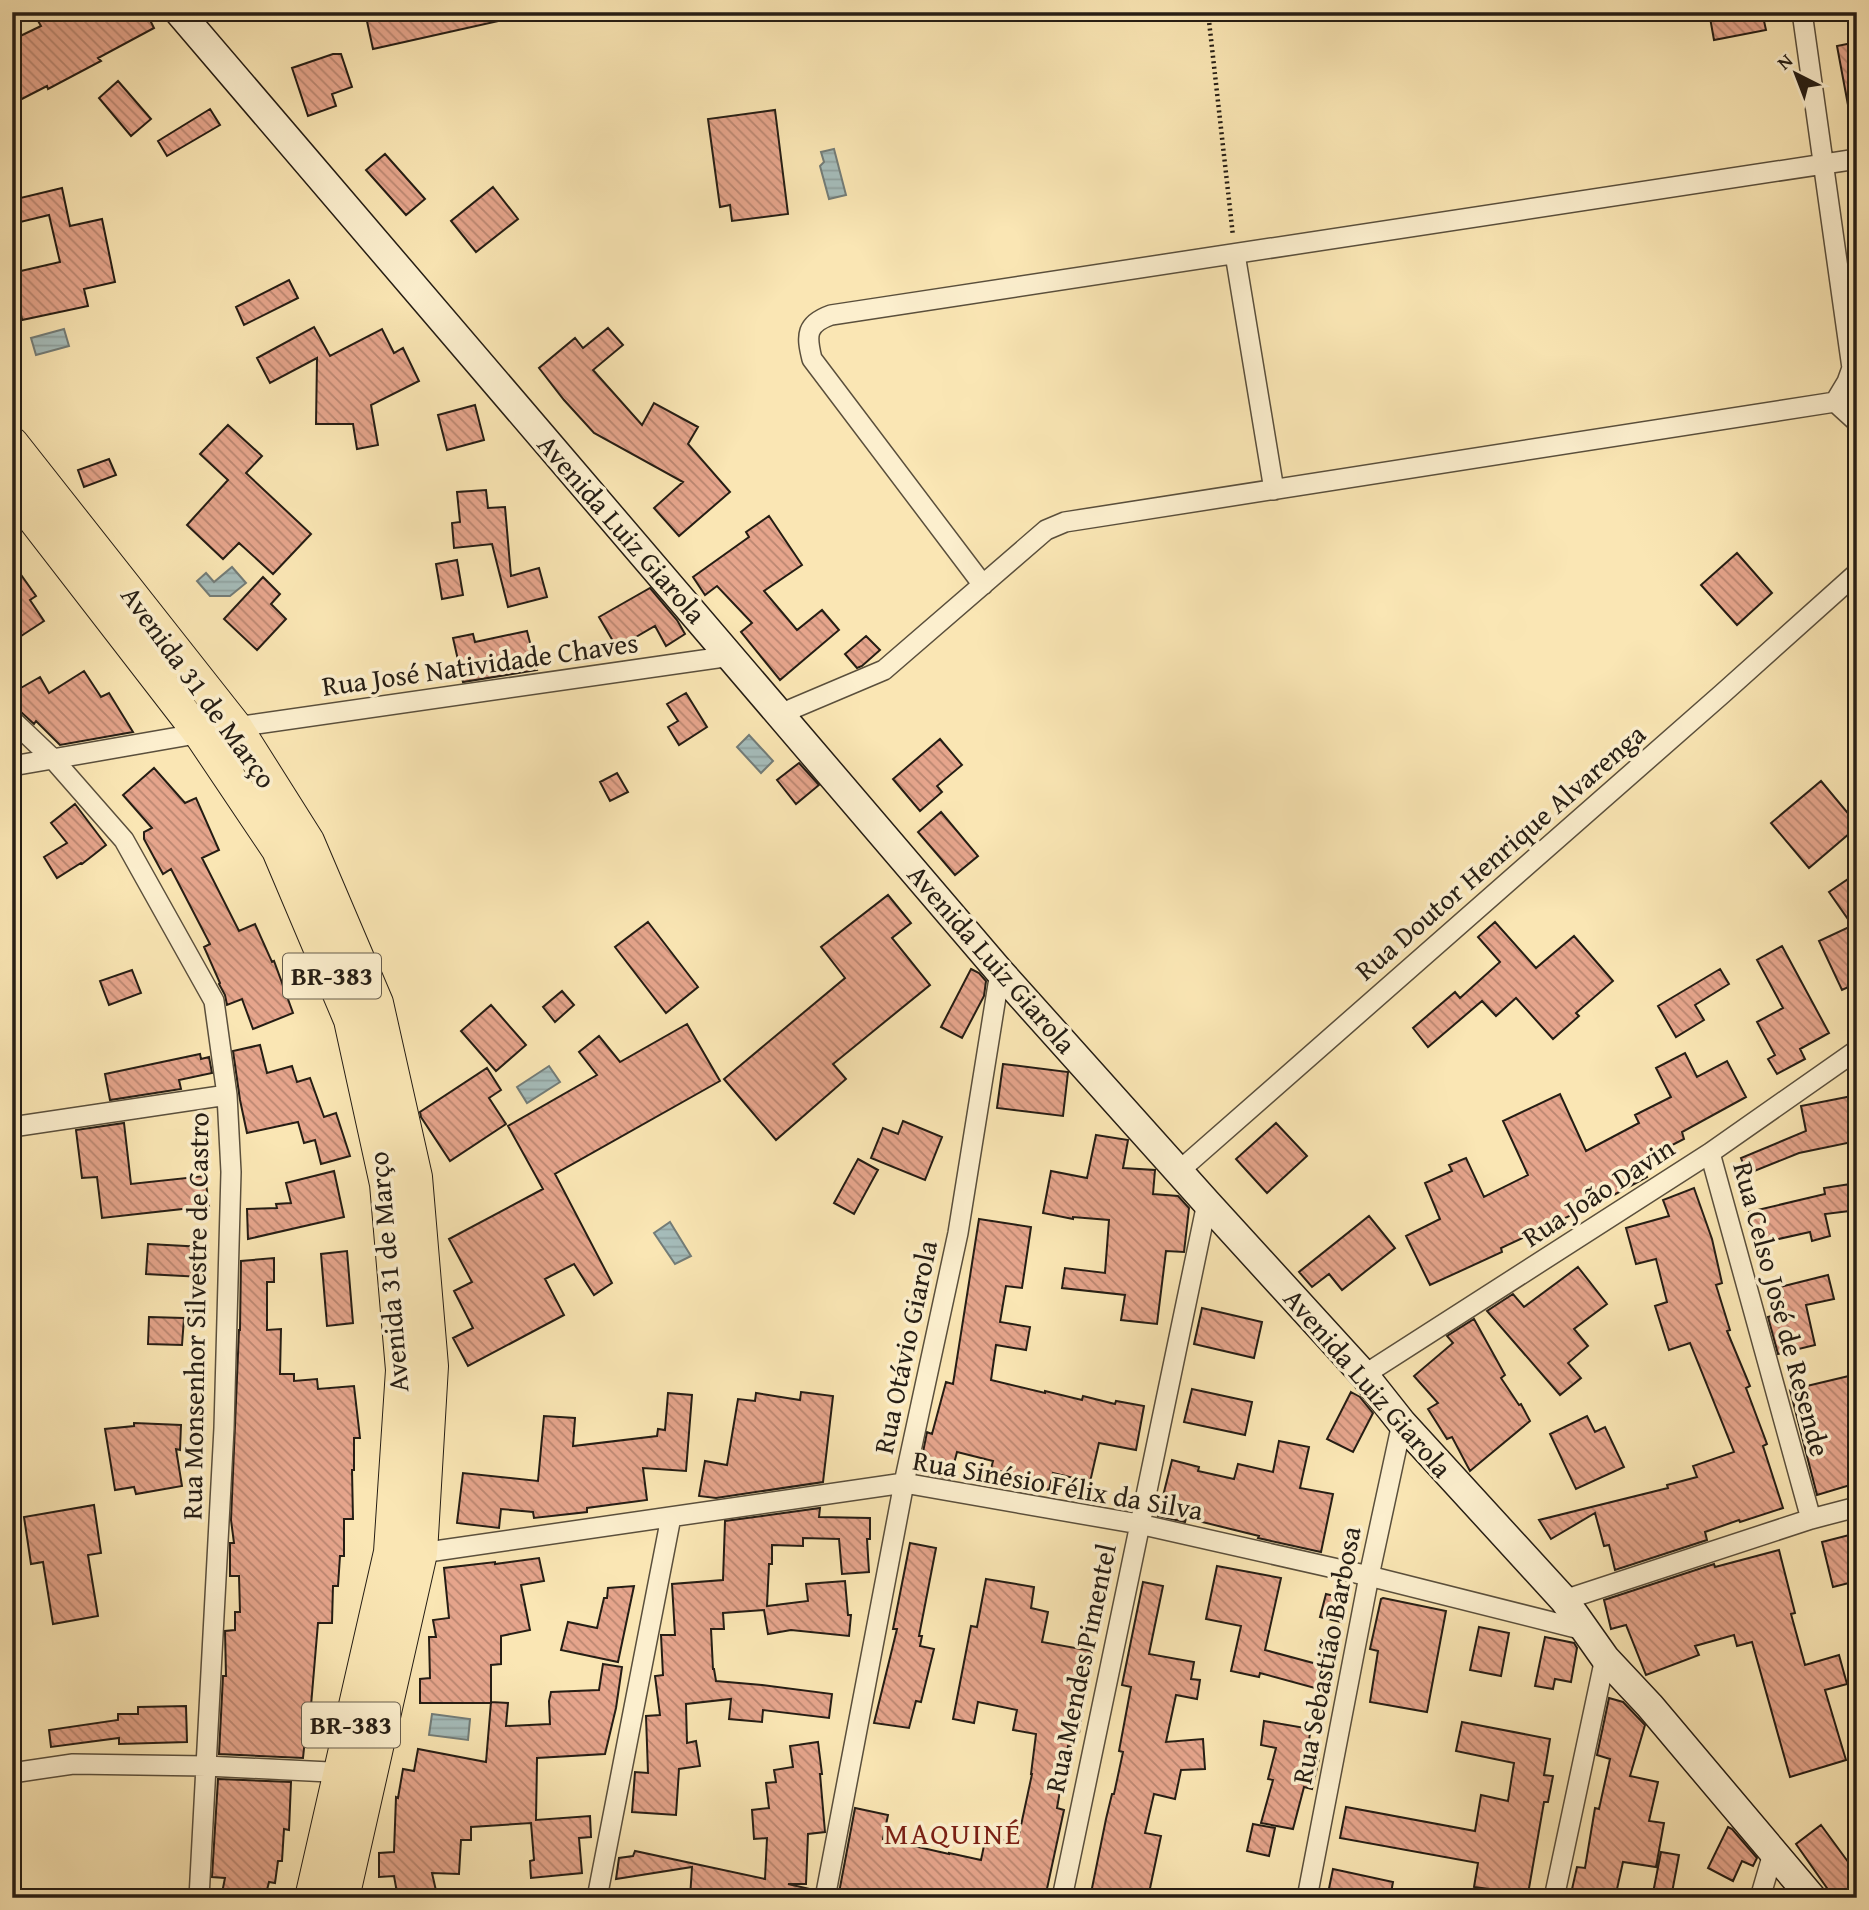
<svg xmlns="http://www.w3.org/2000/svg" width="1869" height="1910" font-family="'Gentium Book Plus',serif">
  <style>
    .water { fill: url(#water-rules); stroke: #727c78; stroke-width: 2 }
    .building { fill: url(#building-back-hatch); stroke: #251d14; stroke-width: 2 }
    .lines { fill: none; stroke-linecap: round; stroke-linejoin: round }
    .street-casing { stroke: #5a4f3c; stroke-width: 22 }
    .secondary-casing { stroke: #251d14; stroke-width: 31 }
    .primary-casing { stroke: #251d14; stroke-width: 34 }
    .path { stroke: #251d14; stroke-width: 4.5; stroke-dasharray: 2 3.5; stroke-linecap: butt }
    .street { stroke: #fcefce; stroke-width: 19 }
    .secondary { stroke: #fcefce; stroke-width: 28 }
    .primary { stroke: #fae6b4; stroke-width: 32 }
    .labels { text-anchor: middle; stroke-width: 7; stroke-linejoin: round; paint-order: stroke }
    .shield { fill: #fcefce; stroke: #665c4c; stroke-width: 2 }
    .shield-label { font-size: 26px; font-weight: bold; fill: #251d14 }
    .street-label { font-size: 28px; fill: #251d14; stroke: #fcefce }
    .neighbourhood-label { font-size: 30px; letter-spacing: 2px; fill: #7a1f14; stroke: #fcefce }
  </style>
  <defs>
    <pattern id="water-rules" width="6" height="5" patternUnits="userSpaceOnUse" patternTransform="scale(1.75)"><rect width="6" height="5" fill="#a5bcba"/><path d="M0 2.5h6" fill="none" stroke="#8ea19f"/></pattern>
    <pattern id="building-back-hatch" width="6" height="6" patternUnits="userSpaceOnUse" patternTransform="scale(1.75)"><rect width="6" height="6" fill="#e6a58c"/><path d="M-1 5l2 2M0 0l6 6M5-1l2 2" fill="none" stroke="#ba8671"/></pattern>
  </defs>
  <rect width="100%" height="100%" fill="#fae6b4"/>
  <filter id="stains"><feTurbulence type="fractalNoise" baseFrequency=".00286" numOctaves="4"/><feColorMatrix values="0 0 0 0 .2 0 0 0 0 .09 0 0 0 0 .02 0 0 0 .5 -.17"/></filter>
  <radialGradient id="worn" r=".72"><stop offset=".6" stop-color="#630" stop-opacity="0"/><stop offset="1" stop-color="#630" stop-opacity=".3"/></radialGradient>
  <path class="water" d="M834 149 846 195 829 199 820 166 824 162 821 152Z
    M64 329 69 346 36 355 31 338Z
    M232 567 246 583 230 596H210L197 581 206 573 214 582Z
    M749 735 773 761 761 773 737 747Z
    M549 1066 560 1082 527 1103 517 1087Z
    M670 1222 691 1256 675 1264 654 1233Z
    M432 1714 470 1719 468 1740 429 1735Z"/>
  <path class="building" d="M33 12H146L154 28 98 58 101 61 48 89 47 86 12 104V40L41 26Z
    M365 12H502L503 20 373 49Z
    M1709 12H1762L1766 30 1714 40Z
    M1857 42V105H1848L1837 46Z
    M333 54H341L352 87 332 94 336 106 308 116 292 68Z
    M118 81 151 119 131 136 99 98Z
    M210 109 220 125 167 156 158 141Z
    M775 110 788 214 732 221 730 205 720 207 708 119Z
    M385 154 425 199 406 215 366 170Z
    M493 187 518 219 476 252 451 221Z
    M62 188 70 226 102 219 115 282 84 289 88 306 22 320 12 273 60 262 49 215 12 224V200Z
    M289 280 298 298 244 325 236 307Z
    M314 327 330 356 382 329 394 353 403 348 419 381 371 405 378 445 357 449 353 424H316L317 358 270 383 257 358Z
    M608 328 623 345 593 370 642 425 654 403 698 427 688 444 730 492 679 536 654 508 683 482 594 433 564 400 539 368 575 338 583 348Z
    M475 405 484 440 447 450 438 415Z
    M228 425 262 456 246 473 311 534 273 574 239 543 223 559 187 525 228 480 200 454Z
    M109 459 116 475 84 487 78 470Z
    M486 490 488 508 505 507 511 576 539 568 547 597 508 607 492 544 454 548 452 523 460 522 457 492Z
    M769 516 802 565 764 591 797 630 822 610 839 630 780 680 741 632 752 623 717 586 705 595 693 577 749 537 746 532Z
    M1737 553 1772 593 1737 625 1701 585Z
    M457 560 463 595 442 599 436 564Z
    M12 562 36 596 30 600 44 621 12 642Z
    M263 577 280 594 271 604 286 619 257 650 224 619Z
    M650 588 677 620 685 634 666 646 655 626 617 648 599 617Z
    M527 631 537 670 463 682 453 638 473 634 475 642Z
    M866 636 880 650 862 666 857 668 845 654Z
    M84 671 101 697 109 693 133 732 60 745 36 721 34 724 20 711 12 708V693L40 677 49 693Z
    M686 693 707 727 679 745 668 727 678 721 667 704Z
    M940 739 962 765 937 786 942 792 920 811 893 779Z
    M799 763 819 785 796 804 777 780Z
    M154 768 185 803 196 798 219 850 202 858 239 931 255 924 272 962 274 961 293 1013 253 1029 242 999 227 1005 225 995 219 984 220 983 204 947 210 944 171 869 163 874 144 839V832L152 828 123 795Z
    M617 773 628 792 610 801 600 782Z
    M1821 781 1857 824V827L1809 868 1771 823Z
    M75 804 106 845 82 864 81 863 57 878 44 857 67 843 51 823Z
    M941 812 978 856 955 875 918 832Z
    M1857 873V932L1829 892Z
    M888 895 911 923 892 938 930 985 833 1064 846 1079 776 1140 724 1079 845 978 821 947Z
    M648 922 698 987 666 1013 615 947Z
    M1495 922 1536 968 1574 936 1613 981 1576 1013 1579 1016 1553 1039 1516 998 1496 1016 1482 1001 1428 1047 1413 1028 1455 992 1460 998 1500 962 1478 937Z
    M1849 927 1857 942V983L1842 990 1819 941Z
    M1782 946 1829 1033 1800 1049 1805 1059 1777 1074 1768 1059 1775 1055 1757 1022 1783 1008 1757 960Z
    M971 969 979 973 986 981 984 996 962 1038 941 1027Z
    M1720 969 1729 984 1695 1005 1704 1020 1676 1037 1658 1006Z
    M132 970 141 993 109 1005 100 981Z
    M562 991 574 1005 555 1022 543 1007Z
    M491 1005 526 1045 496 1071 461 1031Z
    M687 1024 720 1081 555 1174 612 1283 594 1295 574 1264 545 1279 564 1315 468 1366 453 1338 473 1328 454 1291 472 1282 449 1239 543 1189 508 1126 597 1075 579 1052 599 1036 620 1062Z
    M260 1045 267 1073 292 1066 297 1082 310 1078 324 1117 336 1113 350 1156 321 1164 315 1140 304 1143 298 1122 247 1133 240 1100 233 1051Z
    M1685 1053 1697 1077 1727 1061 1746 1097 1682 1132 1684 1139 1639 1162 1647 1177 1610 1197 1501 1248 1502 1252 1430 1285 1406 1236 1440 1219 1425 1183 1452 1171 1449 1165 1466 1158 1484 1197 1528 1175 1503 1121 1560 1094 1586 1151 1639 1123 1635 1115 1671 1097 1656 1068Z
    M200 1054 201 1059 209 1057 212 1073 179 1080 181 1089 110 1100 105 1074Z
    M1003 1064 1068 1072 1063 1116 997 1108Z
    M487 1068 501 1090 489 1098 506 1124 450 1161 421 1117 420 1112Z
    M1857 1095V1141L1799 1153 1747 1174 1741 1158 1806 1131 1801 1106Z
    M903 1121 942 1137 925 1180 871 1158 883 1128 898 1134Z
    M124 1123 131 1184 205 1176 209 1206 102 1218 97 1177 82 1178 76 1130Z
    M1276 1123 1307 1156 1267 1193 1236 1159Z
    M1096 1135 1128 1140 1123 1168 1155 1170 1153 1194 1178 1196 1189 1208 1184 1252 1166 1251 1157 1324 1121 1320 1125 1295 1062 1288 1065 1268 1105 1273 1109 1220 1073 1217V1219L1043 1213 1051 1171 1087 1178Z
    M858 1159 878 1170 854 1214 834 1203Z
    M334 1171 344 1217 248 1239 247 1209 277 1208 276 1204 291 1203 286 1183Z
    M1857 1183V1210L1825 1214 1830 1236 1812 1241 1810 1232 1756 1244 1749 1212 1825 1194 1824 1188Z
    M1694 1188 1712 1239 1722 1283 1716 1285 1730 1330 1727 1331 1750 1386 1746 1388 1767 1444 1763 1446 1783 1508 1740 1522 1739 1520 1705 1532 1707 1540 1615 1570 1609 1545 1604 1546 1595 1513 1551 1539 1539 1520 1668 1488 1667 1485 1697 1477 1693 1466 1734 1452 1690 1343 1669 1350 1655 1306 1667 1302 1656 1259 1636 1264 1626 1228 1669 1216 1663 1200Z
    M1369 1216 1395 1248 1342 1290 1329 1274 1312 1287 1299 1272Z
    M979 1219 1031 1227 1022 1288 1006 1286 1000 1322 1030 1327 1026 1350 996 1345 991 1380 1045 1393V1391L1082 1400 1083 1396 1115 1404 1116 1401 1144 1406 1136 1450 1099 1443 1090 1482 1053 1473 1049 1490 1023 1484 1024 1477 991 1469 993 1461 957 1452 950 1479 919 1472 927 1432 932 1434 946 1382 953 1384Z
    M148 1244 204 1247 202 1277 146 1274Z
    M347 1251 353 1323 327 1326 321 1254Z
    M274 1258V1282H267V1330L281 1329 280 1374H294V1381L317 1379 318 1389 354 1386 360 1438H354V1470H352L353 1519H344V1556H340L338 1586H333L332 1623H318L309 1729H306L303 1758 219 1754 223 1676H226L225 1631 235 1630V1612H240L239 1576H230V1543H234L231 1520 239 1330H240L241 1261Z
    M1578 1267 1607 1304 1574 1329 1588 1346 1568 1363 1581 1378 1560 1395 1487 1311 1513 1294 1524 1307Z
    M1828 1275 1834 1299 1806 1305 1815 1345 1778 1354 1768 1317 1786 1312 1780 1287Z
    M1202 1308 1262 1322 1254 1358 1194 1344Z
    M149 1317 184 1318 182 1345 148 1344Z
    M1474 1319 1505 1375 1501 1378 1519 1405 1521 1404 1530 1421 1470 1471 1452 1437 1447 1439 1428 1409 1438 1403 1414 1376 1453 1343 1447 1336Z
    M1853 1375 1857 1389V1403H1853L1857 1420V1483L1817 1495 1790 1390Z
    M1192 1389 1252 1402 1245 1435 1184 1422Z
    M801 1392 833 1396 823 1482 716 1498 699 1496 705 1461 727 1465 738 1399 755 1401 756 1393 800 1400Z
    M1351 1392 1360 1397 1373 1413 1353 1452 1327 1439Z
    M668 1393 692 1395 686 1471 643 1468 647 1500 587 1508V1512L534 1518 533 1512 501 1509 499 1528 457 1523 463 1473 538 1481 544 1416 575 1418 573 1446 657 1436 658 1429 665 1430Z
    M1587 1416 1595 1432 1605 1427 1624 1467 1576 1489 1550 1434Z
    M134 1423 181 1425 180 1450 176 1449 182 1486 136 1494 134 1487 115 1490 105 1429 134 1426Z
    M1279 1441 1309 1447 1300 1488 1333 1494 1321 1552 1258 1538 1259 1536 1186 1518 1185 1522 1158 1516 1172 1460 1199 1467 1198 1471 1234 1479 1238 1464 1273 1472Z
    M94 1505 101 1553 88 1555 98 1616 53 1624 43 1562 31 1564 24 1517Z
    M820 1508 819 1517 870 1518V1539H867L869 1572 842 1574 839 1539 803 1538V1546L772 1545V1564H769L767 1606 808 1601 806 1584 845 1581 848 1615H851L849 1636 791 1630 768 1634 764 1610 723 1613 724 1629H711L713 1669H714L716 1681 762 1685 832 1694 829 1718 763 1710 762 1722 729 1719 731 1699 686 1704 687 1743 696 1741 700 1766 679 1769 676 1815 632 1812 635 1772 648 1773 646 1716 660 1715 655 1676 663 1675 661 1635H675L672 1584 723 1580 725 1521Z
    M1857 1533V1581L1833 1587 1822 1542Z
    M910 1543 936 1548 919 1636H922L920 1646 934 1649 921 1702 916 1701 909 1728 874 1723 897 1629H893Z
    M1779 1550 1795 1613 1791 1614 1805 1665 1839 1655 1847 1684 1825 1690 1846 1760 1790 1777 1752 1642 1737 1646 1734 1635 1695 1646 1699 1655 1646 1675 1626 1625 1611 1629 1604 1600 1714 1564 1715 1567Z
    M539 1558 544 1581 521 1585 530 1630 501 1636V1664L491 1665V1703H420V1679L430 1678 429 1637H436L433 1620 449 1618 444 1568 495 1562V1564Z
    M1217 1566 1281 1578 1265 1650 1332 1668 1326 1691 1260 1673 1259 1677 1231 1671 1241 1626 1206 1619Z
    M986 1579 1034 1587 1031 1608 1048 1612 1042 1642 1092 1651 1079 1733 1073 1732 1071 1747 1068 1746 1057 1808 1064 1810 1045 1898H838L855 1808 888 1815 883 1839 949 1854V1853L981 1860 986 1836 1017 1844 1032 1774H1031L1036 1734 1013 1730 1017 1710 978 1702 974 1723 953 1719 971 1626 977 1627Z
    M1143 1582 1163 1586 1149 1654 1194 1662 1191 1679 1200 1680 1197 1699 1176 1695 1166 1742 1203 1739 1205 1769 1181 1770 1175 1799 1154 1794 1145 1833 1161 1836 1148 1898H1090L1106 1819 1112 1794H1114L1123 1752 1119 1751 1131 1687 1122 1685Z
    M634 1586 618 1662 561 1650 568 1622 597 1628 604 1598H607L608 1588Z
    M1326 1594 1347 1599 1341 1622 1320 1617Z
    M1383 1598 1446 1611 1427 1712 1370 1702 1378 1651 1370 1649 1381 1599Z
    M1479 1627 1509 1633 1501 1676 1470 1670Z
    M1545 1637 1574 1643 1577 1648 1571 1682 1555 1679 1553 1689 1535 1686Z
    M603 1664 622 1667 616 1708 605 1754 537 1758 536 1820 590 1816 591 1837 579 1838 582 1873 531 1878 530 1861 534 1860 531 1823 471 1827V1840H461L459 1874 432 1873 437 1895 425 1898H398L394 1876 379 1877V1853L394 1852 396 1797 398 1798 403 1769 414 1771 418 1749 486 1762 491 1702 508 1703 506 1726 550 1724 549 1701 551 1692 599 1690Z
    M1609 1698 1623 1702 1645 1725 1630 1776 1658 1782 1649 1821 1664 1823 1656 1867 1623 1862 1615 1898H1570L1577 1867 1585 1868 1595 1808 1599 1809 1610 1759 1597 1755Z
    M186 1706 187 1742 119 1744V1738L51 1747 49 1730 118 1720V1714H138V1707Z
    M1264 1721 1311 1729 1306 1755 1319 1759 1312 1789 1304 1787 1293 1829 1261 1823 1273 1780 1268 1779 1276 1748 1261 1745Z
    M1462 1722 1550 1739 1544 1775 1553 1776 1548 1802H1544L1528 1894 1474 1887 1478 1863 1340 1838 1346 1807 1475 1831 1481 1795 1508 1801 1514 1763 1456 1751Z
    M818 1742 822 1774H820L825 1832 808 1834 806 1884H788L814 1890 813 1898H690L692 1867 616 1879 619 1858 633 1856 635 1851 765 1879 767 1838 754 1839 752 1810 769 1808 766 1783 776 1782 774 1770 793 1767 790 1746Z
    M218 1779 291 1782 289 1830 284 1829 282 1861H278L275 1883 269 1882 265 1898H221L225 1878 212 1877Z
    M1253 1824 1275 1828 1269 1856 1247 1851Z
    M1821 1825 1857 1874V1898H1834L1796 1844Z
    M1728 1827 1732 1829 1757 1858 1753 1866 1742 1861 1733 1881 1708 1868Z
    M1661 1852 1679 1855 1671 1898H1652Z
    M1333 1869 1393 1882 1390 1898H1327Z"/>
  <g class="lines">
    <g class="street-casing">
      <path id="street" d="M1802 12 1852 368 1847 382 1835 402
        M1235 254 1274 490
        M983 585 812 359C806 335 806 324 831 315L1857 159
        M780 714 884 670 1046 530 1065 522 1835 402 1857 422
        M12 720 53 759 124 840 214 1001 227 1095 231 1172 224 1428 199 1898
        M12 766 236 727 731 656
        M12 1127 227 1095
        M1710 1153 1811 1519
        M1179 1171 1722 694 1857 573
        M1364 1375 1710 1153 1857 1050
        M412 1553H421L904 1483 1139 1524 1369 1576 1584 1630
        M1564 1600 1811 1519 1857 1507
        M12 1773 73 1764 206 1766 350 1773
        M597 1898 671 1517
        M825 1898 904 1483 958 1233 1000 972
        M1062 1898 1207 1203
        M1307 1898 1369 1576 1402 1423
        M1554 1898 1605 1658
        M1760 1898 1774 1850"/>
    </g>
    <g class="secondary-casing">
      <path id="secondary" d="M179 12 1000 972 1207 1203 1364 1375 1402 1423 1564 1600 1605 1658 1650 1706 1812 1898"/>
    </g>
    <g class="primary-casing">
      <path id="primary" d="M12 443 236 727 308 841 377 1003 416 1177 432 1366 421 1553 343 1898
        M12 491 200 734 278 850 350 1020 386 1184 402 1370 390 1552 311 1898"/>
    </g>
    <path class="path" d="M1208 12 1233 236"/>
    <use href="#street" class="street"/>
    <use href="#secondary" class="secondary"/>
    <use href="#primary" class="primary"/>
  </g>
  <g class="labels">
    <g class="shield">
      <rect x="283" y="953.5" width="98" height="45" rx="5"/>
      <rect x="302" y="1702.5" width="98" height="45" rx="5"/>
    </g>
    <g class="shield-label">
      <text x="332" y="985">BR-383</text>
      <text x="351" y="1734">BR-383</text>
    </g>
    <g class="street-label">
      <text transform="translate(622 529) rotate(49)" y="10">Avenida Luiz Giarola</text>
      <text transform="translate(480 664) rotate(-8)" y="10">Rua José Natividade Chaves</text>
      <text transform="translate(199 687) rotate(54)" y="10">Avenida 31 de Março</text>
      <text transform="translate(1500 852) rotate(-41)" y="10">Rua Doutor Henrique Alvarenga</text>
      <text transform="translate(992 959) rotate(49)" y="10">Avenida Luiz Giarola</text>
      <text transform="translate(1598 1192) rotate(-33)" y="10">Rua João Davin</text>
      <text transform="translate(388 1272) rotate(-95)" y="10">Avenida 31 de Março</text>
      <text transform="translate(1782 1309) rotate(75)" y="10">Rua Celso José de Resende</text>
      <text transform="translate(195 1316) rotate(-89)" y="10">Rua Monsenhor Silvestre de Castro</text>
      <text transform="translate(905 1347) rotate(-78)" y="10">Rua Otávio Giarola</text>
      <text transform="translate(1368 1383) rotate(49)" y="10">Avenida Luiz Giarola</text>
      <text transform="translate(1058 1485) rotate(10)" y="10">Rua Sinésio Félix da Silva</text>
      <text transform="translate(1326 1655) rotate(-79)" y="10">Rua Sebastião Barbosa</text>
      <text transform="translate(1080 1668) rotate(-78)" y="10">Rua Mendes Pimentel</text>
    </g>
    <g class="neighbourhood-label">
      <text x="953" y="1844">MAQUINÉ</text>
    </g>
  </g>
  <rect width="1869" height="1910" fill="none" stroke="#fae6b4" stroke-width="42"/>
  <rect x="14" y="14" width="1841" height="1882" fill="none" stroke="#251d14" stroke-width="3.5"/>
  <rect x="21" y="21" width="1827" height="1868" fill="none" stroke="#251d14" stroke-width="2"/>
  <g transform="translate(1796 74) rotate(318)" stroke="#fcefce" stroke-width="5" paint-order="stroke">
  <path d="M0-5L12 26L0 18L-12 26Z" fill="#251d14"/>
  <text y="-10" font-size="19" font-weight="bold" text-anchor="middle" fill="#251d14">N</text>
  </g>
  <rect width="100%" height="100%" filter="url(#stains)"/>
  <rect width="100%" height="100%" fill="url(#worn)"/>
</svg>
